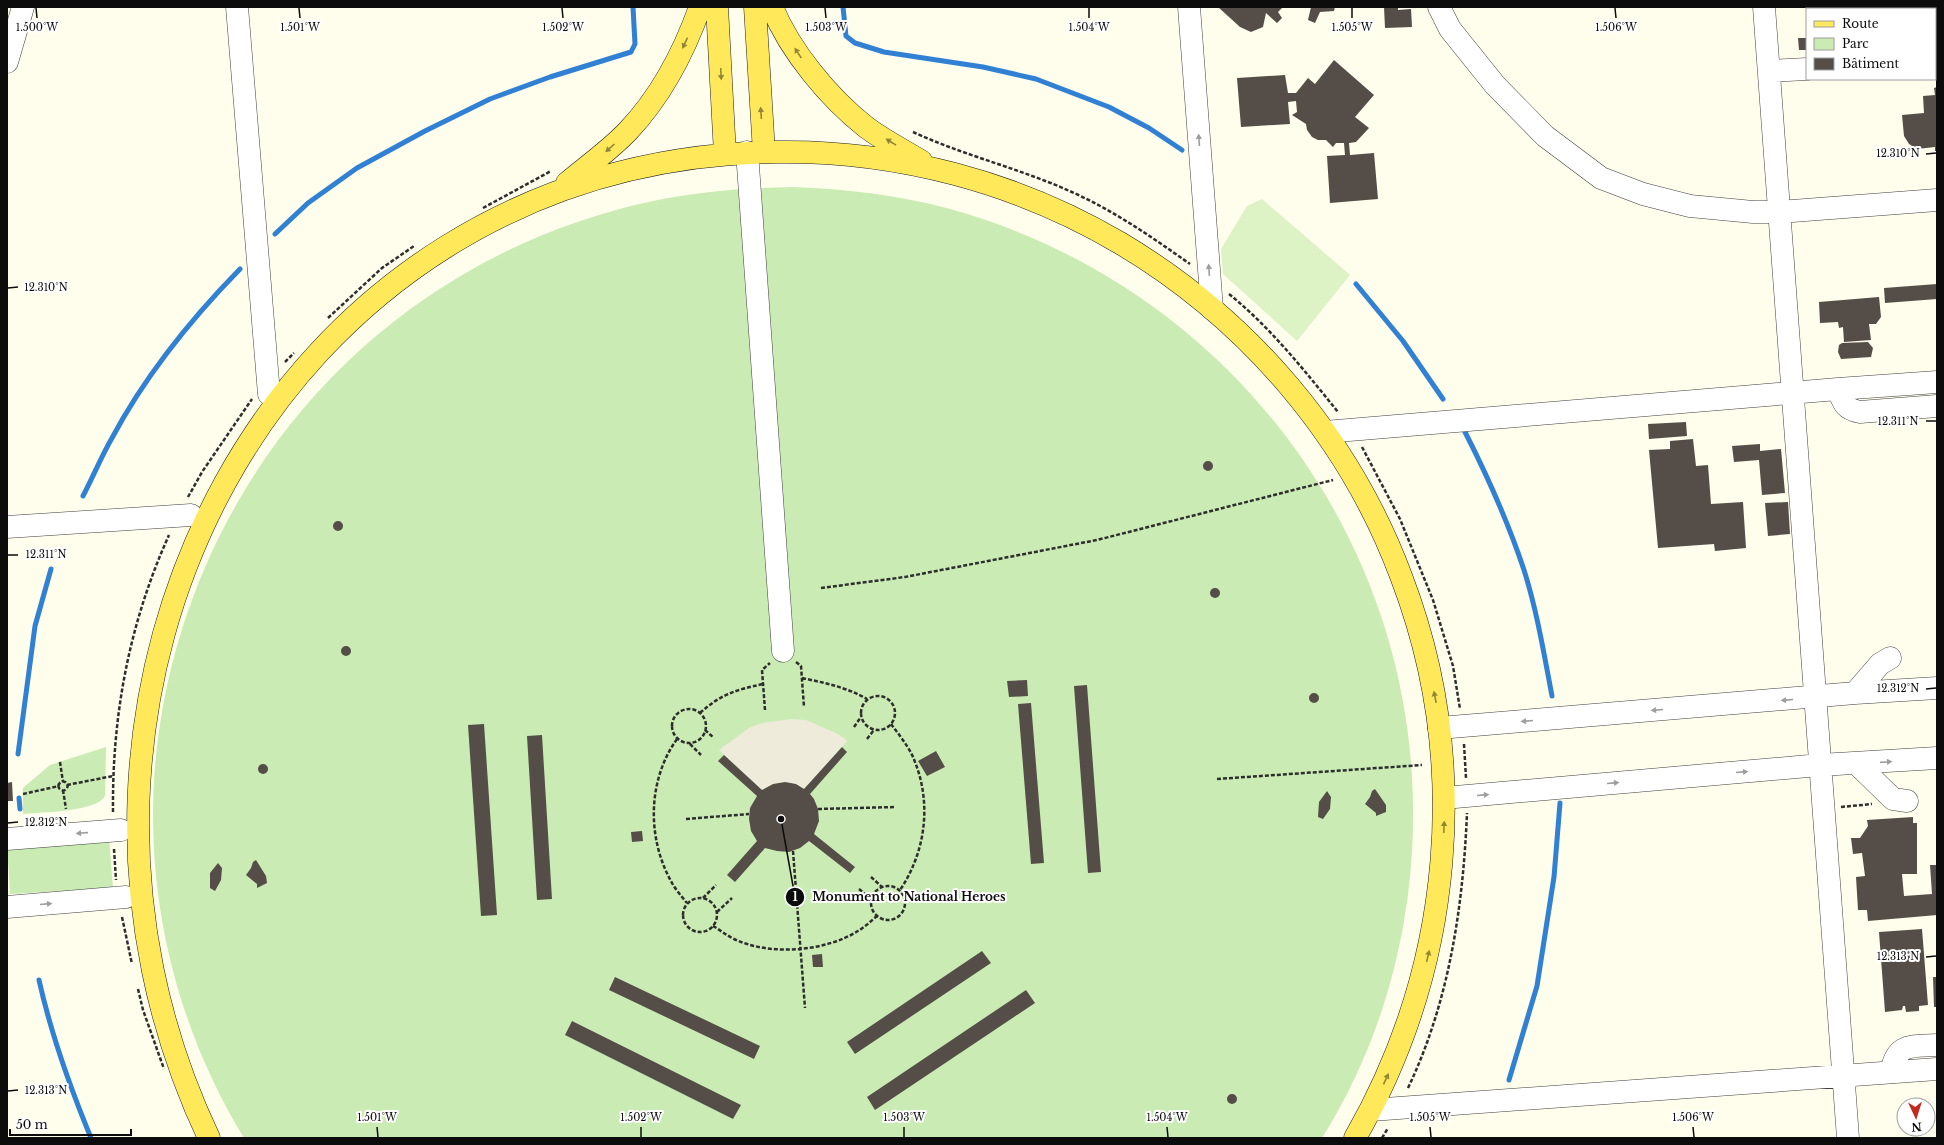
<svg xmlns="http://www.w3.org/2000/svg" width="1944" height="1145" font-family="'Libre Baskerville',serif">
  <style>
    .green { fill: #caebb3; fill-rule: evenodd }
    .pitch { fill: #ddf2c5 }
    .plaza { fill: #eeebda }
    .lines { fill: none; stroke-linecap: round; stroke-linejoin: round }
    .stream { stroke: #3080d4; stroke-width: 5 }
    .building { fill: #554e48 }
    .minor-casing { stroke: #3f3f3f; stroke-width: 23 }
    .major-casing { stroke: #1d1d1d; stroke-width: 23 }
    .path { stroke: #2e2e2e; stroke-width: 2.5; stroke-dasharray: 4 2; stroke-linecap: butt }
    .minor { stroke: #fff; stroke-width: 22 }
    .major { stroke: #ffe95b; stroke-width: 22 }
    .oneway { fill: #928637 }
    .oneway2 { fill: #9e9e9e }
    .ticks { fill: none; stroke: #0c0c0c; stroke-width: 1.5 }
    .ticks-label { font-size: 10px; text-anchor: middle; fill: #0c0c0c; stroke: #fff; stroke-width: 4; stroke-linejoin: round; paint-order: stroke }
    .leader { fill: none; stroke: #0c0c0c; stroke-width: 1.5 }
    .callout-dot { fill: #0c0c0c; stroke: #fff; stroke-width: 1.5 }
    .mark-label { font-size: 12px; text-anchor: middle; font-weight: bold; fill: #fff }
    .callout-label { font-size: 12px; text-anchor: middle; font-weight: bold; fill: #0c0c0c; stroke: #fff; stroke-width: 4; stroke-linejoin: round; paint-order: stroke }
  </style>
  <rect width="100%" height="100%" fill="#fffdeb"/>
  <path class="green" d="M793 187C846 189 899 195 950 209 1221 284 1412 529 1413 810 1414 925 1383 1041 1322 1138H244C168 1014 137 862 161 718 204 459 395 256 653 201 699 191 746 188 793 187ZM836 733 847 741 804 788C789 780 777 781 763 789Z
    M106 747 105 796C97 812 41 812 23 814V788L50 765Z
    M109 836 113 888 10 894 7 843Z"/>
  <path class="pitch" d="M1262 199 1350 275 1297 341 1223 274 1221 249 1247 206Z"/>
  <path class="plaza" d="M792 719 806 720 836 733 847 741 804 789 796 784 785 782 773 784 762 790 719 750 749 728 762 723Z"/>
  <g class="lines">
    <path class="stream" d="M843 7 846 36 855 43 884 52 983 67 1036 79 1109 107 1149 128 1182 150
      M275 234 308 203 357 168 425 131 490 99 550 77 631 52 635 44 633 7
      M1356 284 1403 341 1443 399
      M1464 430C1487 475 1508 522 1524 570 1537 611 1544 654 1552 696
      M83 496C93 477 101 457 112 438 144 378 192 318 240 269
      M18 754 35 626 51 569
      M19 798 20 809
      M39 980C51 1034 70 1087 91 1138
      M1509 1080 1537 986 1554 877 1560 803"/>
  </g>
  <path class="building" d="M1218 7H1281L1282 8 1278 12 1282 18 1277 23 1266 13 1263 27 1251 32 1240 27Z
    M1311 7H1335L1334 11 1320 12 1315 23 1308 20Z
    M1384 7H1398V10L1411 9 1412 27 1385 28Z
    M1817 7H1851V9H1817Z
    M1903 7H1937V25H1935V9H1903Z
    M1798 38H1807V50H1799Z
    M1334 60 1374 95 1355 117 1369 128 1356 142 1349 143 1350 155 1374 153 1378 199 1330 203 1327 156 1345 155 1344 143H1336L1333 147 1326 140H1318L1312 137 1307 130 1306 124 1292 115 1297 112 1296 101 1288 102 1290 124 1241 127 1237 78 1285 75 1288 93H1296L1308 78 1315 84Z
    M1937 87V151H1935V147L1917 149 1909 144 1904 136 1902 115 1924 113 1923 96 1935 95 1934 88Z
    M1937 284V299L1885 303 1884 288Z
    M1879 297 1881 317 1876 324H1869L1871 340 1844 342 1843 327 1839 328 1838 322 1820 323 1819 302Z
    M1868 342 1873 348 1871 357 1841 359 1838 352 1839 345 1842 343Z
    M1686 422 1687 436 1649 439 1648 424Z
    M1693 439 1696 466 1708 465 1711 504 1743 502 1746 548 1715 551 1714 544 1658 548 1649 450 1670 449V441Z
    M1760 444V451L1781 449 1785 493 1762 495 1759 460 1734 462 1732 446Z
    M1203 466a5 5 0 1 1 10 0a5 5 0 1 1-10 0Z
    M1788 502 1790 534 1768 536 1765 503Z
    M333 526a5 5 0 1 1 10 0a5 5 0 1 1-10 0Z
    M1210 593a5 5 0 1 1 10 0a5 5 0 1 1-10 0Z
    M341 651a5 5 0 1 1 10 0a5 5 0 1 1-10 0Z
    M1027 680 1028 696 1009 697 1007 681Z
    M1087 685 1101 872 1088 873 1074 686Z
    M1309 698a5 5 0 1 1 10 0a5 5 0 1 1-10 0Z
    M1031 703 1044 863 1031 864 1018 704Z
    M484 724 497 915 481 916 468 725Z
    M542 735 552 899 537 900 527 736Z
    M842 747 847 752 810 794 814 799 818 809 819 821 814 834 855 867 850 873 809 841 800 848 789 852 777 851 765 848 735 882 727 875 757 841 751 831 749 819 750 808 757 796 718 761 724 755 762 790 773 784 785 782 796 784 804 789Z
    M936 751 945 767 927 776 918 761Z
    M258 769a5 5 0 1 1 10 0a5 5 0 1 1-10 0Z
    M12 782 13 801H7V783Z
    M1375 789 1386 805V812L1376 816V813L1365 804 1370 797 1372 791Z
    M1327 791 1331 797 1330 809 1323 819 1318 817 1319 802Z
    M1913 817V823H1917V874H1902L1904 896 1932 894 1930 865H1937V915L1868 921 1867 910H1858L1856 877 1865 876 1862 853 1853 854 1851 838H1860L1868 826 1867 820Z
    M642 831 643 841 632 842 631 832Z
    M256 860 266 876 267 883 257 888V884L246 875 251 868 253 862Z
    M218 863 222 868 221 880 215 891 210 888V873Z
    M1922 929 1928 1005 1919 1006V1011L1906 1012 1905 1006H1903L1902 1010 1885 1012 1879 932Z
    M982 951 991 963 855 1054 847 1042Z
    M822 954 823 967H813L812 955Z
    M615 977 760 1046 754 1059 609 990Z
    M1933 977H1937V1007H1934Z
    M1026 990 1035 1003 875 1110 867 1097Z
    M572 1021 741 1105 733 1119 565 1035Z
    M1227 1099a5 5 0 1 1 10 0a5 5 0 1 1-10 0Z"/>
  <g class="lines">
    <g class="minor-casing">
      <path id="minor" d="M237 7 269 394
        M1189 7 1212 309
        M1439 7 1450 29 1495 85 1545 136 1601 178 1643 194 1690 206 1753 212H1779L1937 200
        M1764 7 1848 1138
        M1935 61H1937
        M7 62 23 7
        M1769 71 1807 69
        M747 152 783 651
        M1838 389C1843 402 1844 409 1860 412L1937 406
        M1325 432 1838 389 1937 382
        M7 527 191 515
        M1855 693 1880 664 1890 658
        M1439 728 1855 693 1937 688
        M1857 764 1893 799 1907 801
        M1444 798 1820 765 1937 758
        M7 839 121 830
        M7 907 126 897
        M1891 1072C1897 1042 1911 1047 1937 1045
        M1371 1110 1937 1069"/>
    </g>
    <g class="major-casing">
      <path id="major" d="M717 7 725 154
        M755 7 764 152
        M772 7C790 51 829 98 866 127 883 140 903 150 921 161
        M567 183C587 166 610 150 628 131 661 96 684 52 700 7
        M209 1138C0 698 272 159 776 152 896 150 1017 182 1120 243 1248 319 1349 437 1401 576 1472 761 1453 967 1355 1138"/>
    </g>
    <path class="path" d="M913 132C965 156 1022 169 1074 193 1116 212 1153 238 1190 264
      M483 208 551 171
      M1229 294C1271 328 1304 370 1338 412
      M328 318 382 268 414 246
      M285 362 294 353
      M1362 447 1400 519 1433 600 1453 666 1460 709
      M188 497 202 472 252 399
      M821 588 905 577 1097 540 1333 480
      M796 662 801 666 804 707
      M802 678C825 683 846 687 867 699
      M861 713a17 17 0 1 1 34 0a17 17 0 1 1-34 0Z
      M672 726a17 17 0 1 1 34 0a17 17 0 1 1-34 0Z
      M765 710 762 670 770 663
      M700 713C721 694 736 690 763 684
      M891 724C900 736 910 748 915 762 932 805 925 853 900 890
      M854 727 861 717
      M705 730 714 738
      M677 739C647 781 647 839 672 883 676 890 682 897 687 903
      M867 739 874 730
      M690 744 701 755
      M1464 744 1466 778
      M60 762 63 782
      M1217 779 1422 765
      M58.5 786a4.5 4.5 0 1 1 9 0a4.5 4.5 0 1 1-9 0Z
      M67 785 113 776
      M63 790 66 809
      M23 794 59 786
      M1841 807 1872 804
      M818 809 896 807
      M113 812C112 715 129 624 169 535
      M686 819 749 814
      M114 849 116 880
      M793 851 805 1008
      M871 877 882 887
      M871 903a17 17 0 1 1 34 0a17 17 0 1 1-34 0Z
      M859 889 871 899
      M683 915a17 17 0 1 1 34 0a17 17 0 1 1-34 0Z
      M703 898 716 885
      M717 912 732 898
      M122 917 132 964
      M713 926C720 930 726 935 734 939 770 956 824 952 858 931 865 927 871 921 877 916
      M138 989 143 1010 164 1069
      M1408 1088C1449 1002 1463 908 1467 813
      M1382 1138 1388 1128"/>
    <use href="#minor" class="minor"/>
    <use href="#major" class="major"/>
  </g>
  <defs><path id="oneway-solid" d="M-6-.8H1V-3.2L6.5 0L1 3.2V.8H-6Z"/></defs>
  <g class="oneway">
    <use href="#oneway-solid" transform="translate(685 43) rotate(115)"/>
    <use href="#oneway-solid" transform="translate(798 53) rotate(-123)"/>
    <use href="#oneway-solid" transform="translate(721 74) rotate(87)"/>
    <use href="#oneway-solid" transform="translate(761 113) rotate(-94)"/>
    <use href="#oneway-solid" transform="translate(891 142) rotate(-148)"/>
    <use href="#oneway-solid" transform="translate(610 148) rotate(138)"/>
    <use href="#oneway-solid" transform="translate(1435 697) rotate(-101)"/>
    <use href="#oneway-solid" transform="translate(1444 827) rotate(-88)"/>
    <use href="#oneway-solid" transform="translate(1428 956) rotate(-77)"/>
    <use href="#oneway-solid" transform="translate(1386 1079) rotate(-65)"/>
  </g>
  <g class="oneway2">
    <use href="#oneway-solid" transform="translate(1199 140) rotate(-94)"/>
    <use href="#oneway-solid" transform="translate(1209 270) rotate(-94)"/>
    <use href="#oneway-solid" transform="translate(1787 700) rotate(175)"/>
    <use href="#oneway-solid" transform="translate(1657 710) rotate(175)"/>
    <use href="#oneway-solid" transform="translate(1527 721) rotate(175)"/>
    <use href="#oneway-solid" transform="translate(1886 762) rotate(-4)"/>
    <use href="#oneway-solid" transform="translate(1742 772) rotate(-5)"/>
    <use href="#oneway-solid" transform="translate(1613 783) rotate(-5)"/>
    <use href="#oneway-solid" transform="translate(1483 795) rotate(-5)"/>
    <use href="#oneway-solid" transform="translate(82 833) rotate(176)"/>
    <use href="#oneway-solid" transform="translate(46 904) rotate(-5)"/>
  </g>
  <path class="ticks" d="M36 8 37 18M299 8 300 18M562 8 563 18M825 8 826 18M1089 8V18M1352 8V18M1615 8 1616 18M1926 154 1936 153M8 288 18 287M1926 421H1936M8 555H18M1926 689 1936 688M8 823 18 822M1926 957 1936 956M8 1091 18 1090M377 1127 378 1137M641 1127V1137M904 1127V1137M1167 1127 1168 1137M1430 1127 1431 1137M1693 1127 1694 1137"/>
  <g class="ticks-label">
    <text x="37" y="31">1.500°W</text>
    <text x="300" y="31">1.501°W</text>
    <text x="563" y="31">1.502°W</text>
    <text x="826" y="31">1.503°W</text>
    <text x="1089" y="31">1.504°W</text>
    <text x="1352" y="31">1.505°W</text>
    <text x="1616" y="31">1.506°W</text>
    <text x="1898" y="157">12.310°N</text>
    <text x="46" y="291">12.310°N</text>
    <text x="1898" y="425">12.311°N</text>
    <text x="46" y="558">12.311°N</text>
    <text x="1898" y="692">12.312°N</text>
    <text x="46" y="826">12.312°N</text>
    <text x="1898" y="960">12.313°N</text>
    <text x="46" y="1094">12.313°N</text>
    <text x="377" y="1121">1.501°W</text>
    <text x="641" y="1121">1.502°W</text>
    <text x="904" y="1121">1.503°W</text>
    <text x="1167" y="1121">1.504°W</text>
    <text x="1430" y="1121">1.505°W</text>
    <text x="1693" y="1121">1.506°W</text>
  </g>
  <path class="leader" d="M781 819L795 897"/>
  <g class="callout-dot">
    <circle cx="781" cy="819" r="4"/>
    <circle cx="795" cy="897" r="10"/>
  </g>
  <g class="mark-label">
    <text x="795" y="901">1</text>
  </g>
  <g class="callout-label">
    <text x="909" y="901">Monument to National Heroes</text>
  </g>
  <rect width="1944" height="1145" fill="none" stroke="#0c0c0c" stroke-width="16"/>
  <rect x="1806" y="8" width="130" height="72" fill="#ffffff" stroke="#9e9e9e"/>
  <rect x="1814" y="21" width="20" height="6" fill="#ffe95b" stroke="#9e9e9e"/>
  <text x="1842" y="28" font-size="12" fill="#0c0c0c">Route</text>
  <rect x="1814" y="38" width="20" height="12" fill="#caebb3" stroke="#9e9e9e"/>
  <text x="1842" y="48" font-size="12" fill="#0c0c0c">Parc</text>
  <rect x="1814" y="58" width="20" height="12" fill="#554e48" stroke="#9e9e9e"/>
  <text x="1842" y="68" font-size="12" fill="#0c0c0c">Bâtiment</text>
  <g transform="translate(1916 1117) rotate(176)"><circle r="19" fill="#ffffff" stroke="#9e9e9e"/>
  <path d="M0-3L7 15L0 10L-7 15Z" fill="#c2281e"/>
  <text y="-6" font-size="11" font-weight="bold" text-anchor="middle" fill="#0c0c0c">N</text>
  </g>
  <path d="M10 1129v6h121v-6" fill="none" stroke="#0c0c0c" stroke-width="2"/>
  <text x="16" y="1129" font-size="12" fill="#0c0c0c" stroke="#ffffff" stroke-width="3" paint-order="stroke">50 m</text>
</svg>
